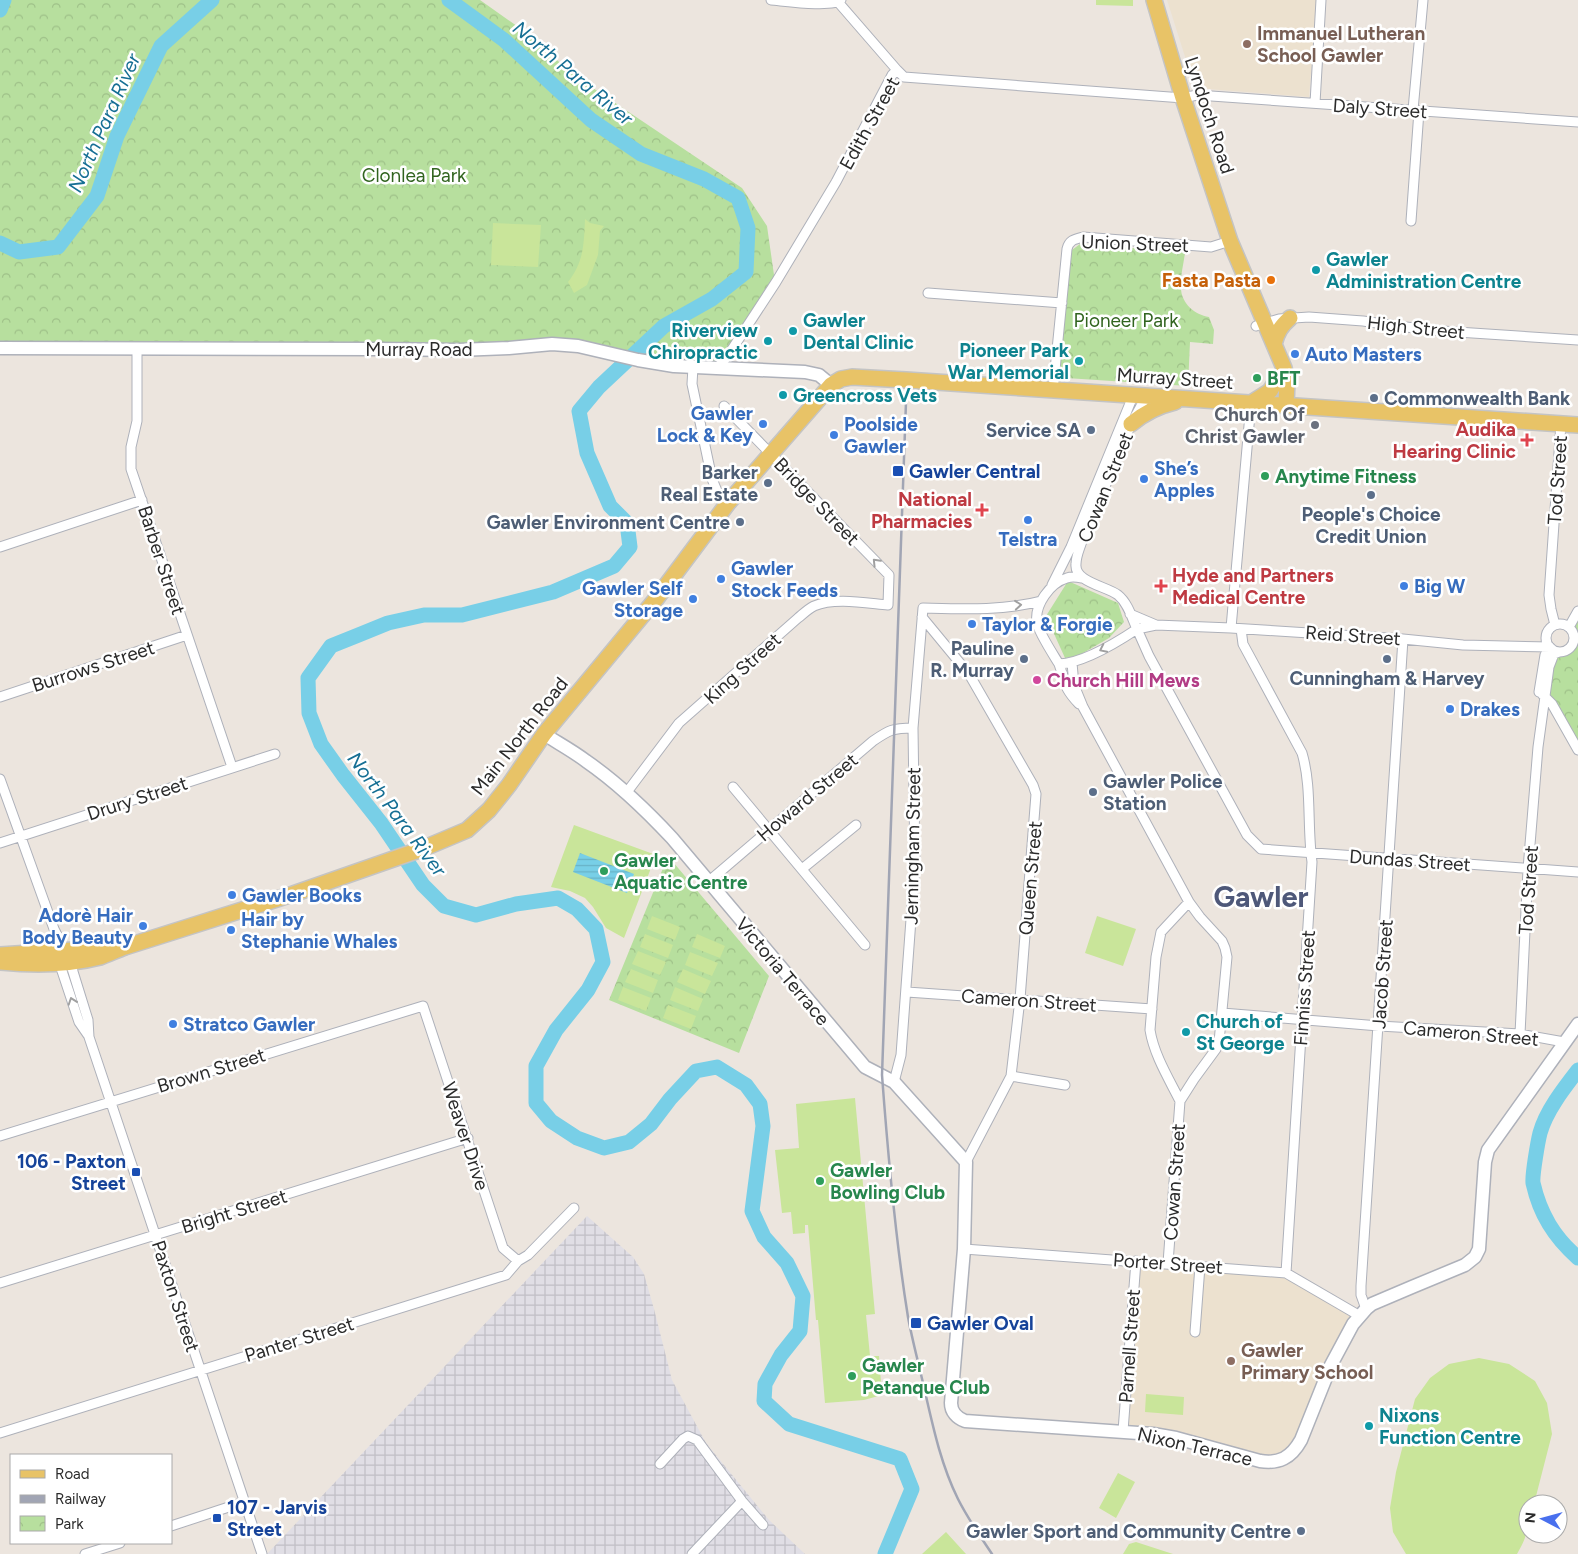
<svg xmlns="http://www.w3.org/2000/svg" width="1578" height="1554" font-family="Figtree,sans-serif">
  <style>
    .industrial { fill: url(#industrial-grid) }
    .education { fill: #ece1cf }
    .park { fill: url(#park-crowns) }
    .pitch { fill: #c9e59a }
    .water { fill: url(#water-rules) }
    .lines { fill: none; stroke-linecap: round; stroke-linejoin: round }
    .river { stroke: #78cfe7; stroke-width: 15 }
    .street-casing { stroke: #aeb1ba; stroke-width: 11 }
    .secondary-casing { stroke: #aeb1ba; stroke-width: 15 }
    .primary-casing { stroke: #c4c4c4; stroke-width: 18 }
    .street { stroke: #fff; stroke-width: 9 }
    .secondary { stroke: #fff; stroke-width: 12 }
    .primary { stroke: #e8c367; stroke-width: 15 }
    .rail { stroke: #a1a5b4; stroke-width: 2.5 }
    .oneway { stroke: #a0a0a0 }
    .education-dot { fill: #8d6e63; stroke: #fff; stroke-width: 2 }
    .culture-dot { fill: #0f9aa8; stroke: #fff; stroke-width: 2 }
    .food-dot { fill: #e8710a; stroke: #fff; stroke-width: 2 }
    .shop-dot { fill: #3f7fe0; stroke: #fff; stroke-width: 2 }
    .leisure-dot { fill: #2e9e5b; stroke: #fff; stroke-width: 2 }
    .service-dot { fill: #5c6f8a; stroke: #fff; stroke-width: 2 }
    .worship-dot { fill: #6b7280; stroke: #fff; stroke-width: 2 }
    .health-dot { fill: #e0444e; stroke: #fff; stroke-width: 2 }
    .transit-dot { fill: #1a4fb4; stroke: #fff; stroke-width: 2 }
    .hotel-dot { fill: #d1479c; stroke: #fff; stroke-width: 2 }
    .labels { text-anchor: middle; stroke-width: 5; stroke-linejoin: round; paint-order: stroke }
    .education-label { font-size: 19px; font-weight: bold; fill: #785e54; stroke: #fff; text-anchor: start }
    .street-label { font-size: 19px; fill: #2b2b2b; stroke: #fff }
    .park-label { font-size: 19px; fill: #31641f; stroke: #fff }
    .culture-label { font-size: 19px; font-weight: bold; fill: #0d838f; stroke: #fff; text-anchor: start }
    .food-label { font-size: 19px; font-weight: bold; fill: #c56008; stroke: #fff; text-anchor: end }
    .shop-label { font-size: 19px; font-weight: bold; fill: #366cbe; stroke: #fff; text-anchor: start }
    .leisure-label { font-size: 19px; font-weight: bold; fill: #27864d; stroke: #fff; text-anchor: start }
    .service-label { font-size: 19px; font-weight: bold; fill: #4e5e75; stroke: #fff; text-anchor: end }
    .worship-label { font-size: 19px; font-weight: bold; fill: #5b616d; stroke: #fff; text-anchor: end }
    .health-label { font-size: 19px; font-weight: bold; fill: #be3a42; stroke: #fff; text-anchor: end }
    .transit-label { font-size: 19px; font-weight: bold; fill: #164399; stroke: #fff; text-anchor: start }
    .hotel-label { font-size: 19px; font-weight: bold; fill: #b23c85; stroke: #fff; text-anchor: start }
    .water-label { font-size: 20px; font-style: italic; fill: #166f94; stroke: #fff }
    .town-label { font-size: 29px; font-weight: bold; fill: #4e5879; stroke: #fff }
  </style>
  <defs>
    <pattern id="industrial-grid" width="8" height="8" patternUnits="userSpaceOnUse" patternTransform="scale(1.25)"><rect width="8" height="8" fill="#e0dee5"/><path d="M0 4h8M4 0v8" fill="none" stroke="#c0bfc5"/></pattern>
    <pattern id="park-crowns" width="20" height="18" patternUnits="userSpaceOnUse" patternTransform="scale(1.25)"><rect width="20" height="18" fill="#b7df9e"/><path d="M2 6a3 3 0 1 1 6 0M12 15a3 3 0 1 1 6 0" fill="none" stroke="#9ec088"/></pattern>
    <pattern id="water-rules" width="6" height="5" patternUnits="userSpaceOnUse" patternTransform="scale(1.25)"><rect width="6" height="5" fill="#78cfe7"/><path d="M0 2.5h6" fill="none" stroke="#68b2c6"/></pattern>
  </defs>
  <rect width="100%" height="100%" fill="#ece5de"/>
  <path class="industrial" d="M587 1216 633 1257 644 1274 654 1309 672 1380 706 1443 769 1520 805 1554H267Z"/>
  <path class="education" d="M1167 0H1317L1309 97 1195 88Z
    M1136 1261 1286 1273 1360 1316 1305 1428 1281 1461 1123 1431Z"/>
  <path class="park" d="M0 0H480L524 31 575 76 742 188 767 226 775 282 718 367 578 346 0 348Z
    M1080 244 1185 252C1184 263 1180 276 1181 288 1181 303 1195 315 1209 317L1214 330 1213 344 1190 342 1188 386 1066 378 1059 371 1071 257 1072 250Z
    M1068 581 1118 603 1124 622 1109 638 1078 656 1065 658 1046 616Z
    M1578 611V750L1544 697 1549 667 1559 652 1567 650 1572 645 1574 639 1571 629Z
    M668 856 769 976 739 1053 609 1000Z"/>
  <path class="pitch" d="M1096 0H1133V6L1096 5Z
    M585 219 590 223 604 226 600 231 598 255 587 285 574 293 568 282C584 262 584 243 585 219Z
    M493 223 541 225 538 267 491 265Z
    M574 825 656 855 624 938 606 928 593 907 585 898 570 891 551 887Z
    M652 916 680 927 675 940 647 929Z
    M1097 916 1136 929 1123 966 1085 953Z
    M645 934 673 945 668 958 640 947Z
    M697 934 725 946 720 958 692 947Z
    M638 951 666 962 660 975 632 964Z
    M690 952 718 963 712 976 685 965Z
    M631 969 658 980 653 993 625 982Z
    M683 969 711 981 705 994 677 982Z
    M623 987 651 998 646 1011 618 1000Z
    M675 987 703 999 698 1011 670 1000Z
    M668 1005 696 1016 691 1029 663 1018Z
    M855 1098 875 1314 866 1315 870 1356H879L882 1395 864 1400 825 1403 818 1320H816L808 1225H805V1233L793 1234 791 1212 782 1213 775 1150 799 1148 796 1104Z
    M1479 1358 1509 1364 1535 1381 1547 1403 1552 1434 1534 1504H1528C1528 1528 1529 1533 1517 1554H1406L1393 1532 1390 1508 1396 1472 1415 1399 1430 1378 1449 1364Z
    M1146 1394 1184 1397 1183 1415 1145 1412Z
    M1118 1473 1135 1482 1116 1518 1099 1508Z
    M946 1532 966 1554H922Z
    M1136 1542 1173 1554H1123L1129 1544Z"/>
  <path class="water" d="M580 853 634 874 627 893 573 872Z"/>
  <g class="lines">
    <path class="river" d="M449 0 504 40 591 120 641 154 704 179 738 198 748 228 746 272 712 299 664 326 599 387 579 411 587 453 610 506 627 523 630 547 614 566 553 592 462 615H424L388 623 356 636 331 646 308 678 309 713 321 744 343 775 381 823 423 885 444 906 476 915 516 904 558 898 577 909 596 929 603 962 588 990 556 1030 536 1066V1103L551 1121 577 1138 604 1148 629 1142 651 1124 670 1099 696 1071 717 1067 746 1085 760 1104 763 1126 752 1211 764 1237 787 1263 803 1296 800 1331 781 1355 765 1384 764 1401 789 1424 900 1459 912 1489 885 1554
      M0 10 4 0
      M0 243 19 252 58 247 97 196 117 136 161 46 212 0
      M1578 1070C1564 1088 1546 1111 1540 1133 1538 1141 1532 1175 1533 1183 1540 1214 1554 1237 1578 1258"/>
    <g class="street-casing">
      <path id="street" d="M771 0C784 1 832 8 841 0
        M838 2 897 70
        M1315 103 1321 0
        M1413 110 1423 0
        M1411 221 1419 111
        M928 293 1062 303
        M1256 326 1279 319 1309 317 1363 321 1397 326 1442 331 1578 340
        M137 348V421L131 447V469L232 767
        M693 367 692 384 712 479 717 491 728 503
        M718 367 727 357 776 282 836 182 892 75 897 70 904 77 1183 98 1197 95 1578 122
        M1053 390 1067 249C1069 240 1075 239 1083 237L1211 247 1230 241
        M0 547 142 500
        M1082 578C1077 577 1072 576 1067 578 1050 583 1034 605 1037 623 1039 633 1053 654 1059 664 1084 663 1116 643 1137 629 1132 618 1128 603 1118 595 1106 586 1074 582 1076 564 1076 557 1079 550 1081 544L1131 424 1146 397
        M1052 585 1071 547 1133 396
        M1130 614 1156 625
        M922 617 969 674 1033 785 1036 794 1020 999 1011 1076 966 1162
        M1546 638a14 14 0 1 1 28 0a14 14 0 1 1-28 0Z
        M1555 625 1551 609 1549 595 1561 424
        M1569 627 1578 611
        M1231 628 1251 403
        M1241 629 1243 644 1302 753C1312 787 1307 826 1312 862L1286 1273
        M1550 647 1463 645 1403 639 1231 628 1156 625 1137 629 1149 656 1247 835 1261 849 1578 872
        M1072 663 1074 685 1083 707 1189 902
        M1059 664C1066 684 1063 687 1079 704
        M1539 692 1545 655 1552 649
        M1542 694 1552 704 1578 750
        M0 697 187 635
        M0 779 54 929 65 951
        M733 787 865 945
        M627 792 679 723 798 618C803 614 808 609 814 606 834 597 866 603 888 605L889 575 724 406
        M0 843 275 754
        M802 869 856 825
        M708 882 873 741C889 730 893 728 913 728
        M1189 902 1200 917 1222 941 1225 948 1227 957 1219 1042 1216 1049 1194 1079 1180 1101C1169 1079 1154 1055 1150 1030L1156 957 1161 932Z
        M59 962 79 1022 88 1035
        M70 962 88 1020 89 1037 262 1554
        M907 992 1152 1009
        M1222 1013 1379 1026 1520 1034 1564 1042
        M1520 1034 1528 869 1538 747 1549 667 1554 654 1559 652
        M1011 1076 1065 1085
        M894 1082 901 1055 915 865 913 728 923 608C962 609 1003 611 1041 601
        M0 1136 423 1006 503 1248 518 1261
        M964 1249 1286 1273 1360 1316
        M1168 1263 1180 1101
        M0 1283 468 1138
        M1366 1309 1361 1295V1286L1403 639
        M1195 1332 1200 1266
        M1123 1431 1136 1261
        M0 1433 506 1275 518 1261 528 1255 574 1208
        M660 1464 683 1439 688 1436 697 1440 742 1501 763 1525
        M171 1526 244 1502
        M85 1554 120 1543
        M692 1554 742 1501"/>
    </g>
    <g class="secondary-casing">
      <path id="secondary" d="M0 348 378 349 458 350 509 348 552 344 578 346 638 360 674 366 805 372 819 375 831 385
        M544 734C558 743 573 751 586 761 618 783 645 809 672 838L865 1067 894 1082 966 1162 964 1249 951 1403C951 1412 957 1418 965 1421L1153 1434 1176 1438 1260 1461C1279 1464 1291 1458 1301 1440L1331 1365 1353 1324 1366 1309 1372 1304 1412 1287 1465 1265 1475 1257 1479 1249 1485 1162 1488 1150 1578 1024"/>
    </g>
    <g class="primary-casing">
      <path id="primary" d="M1154 0 1183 98 1230 241 1284 368 1287 381 1286 405
        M1274 344C1277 332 1281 326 1290 318
        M1251 403 1270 391 1278 378
        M1131 424C1145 412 1158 406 1175 402
        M0 955 103 948
        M0 962C31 965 69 965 100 957 108 954 117 950 125 947L293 894 422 849 467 830 489 810 509 785 544 734 656 599 728 503 831 385 841 379 852 377 906 380 1578 425"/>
    </g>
    <use href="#street" class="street"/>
    <use href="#secondary" class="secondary"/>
    <use href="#primary" class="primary"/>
    <path class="rail" d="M906 402 882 1075C888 1156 895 1237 908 1317 912 1339 918 1361 923 1383 932 1422 940 1463 958 1499 968 1519 980 1536 992 1554"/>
  </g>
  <defs><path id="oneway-chevron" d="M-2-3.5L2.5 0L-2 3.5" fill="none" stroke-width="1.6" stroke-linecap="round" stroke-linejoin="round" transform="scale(1.25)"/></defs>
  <g class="oneway">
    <use href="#oneway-chevron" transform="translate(876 562) rotate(-134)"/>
    <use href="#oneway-chevron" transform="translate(1018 605) rotate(-5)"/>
    <use href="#oneway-chevron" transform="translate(1103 649) rotate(154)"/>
    <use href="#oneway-chevron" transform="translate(72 1001) rotate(-109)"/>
  </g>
  <g class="education-dot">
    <circle cx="1247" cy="44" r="5"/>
    <circle cx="1231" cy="1361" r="5"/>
  </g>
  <g class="culture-dot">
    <circle cx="1316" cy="270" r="5"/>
    <circle cx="793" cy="331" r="5"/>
    <circle cx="768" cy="341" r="5"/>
    <circle cx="1079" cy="361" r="5"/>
    <circle cx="783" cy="395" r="5"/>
    <circle cx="1186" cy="1032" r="5"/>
    <circle cx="1369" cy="1426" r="5"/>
  </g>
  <circle class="food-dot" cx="1271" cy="280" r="5"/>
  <g class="shop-dot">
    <circle cx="1295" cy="354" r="5"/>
    <circle cx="763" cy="424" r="5"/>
    <circle cx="834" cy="435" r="5"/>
    <circle cx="1144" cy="479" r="5"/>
    <circle cx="1028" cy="520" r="5"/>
    <circle cx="721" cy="579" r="5"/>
    <circle cx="1404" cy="586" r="5"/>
    <circle cx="693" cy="599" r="5"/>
    <circle cx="972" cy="624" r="5"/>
    <circle cx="1450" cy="709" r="5"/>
    <circle cx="232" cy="895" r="5"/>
    <circle cx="143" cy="926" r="5"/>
    <circle cx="231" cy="930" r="5"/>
    <circle cx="173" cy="1024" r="5"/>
  </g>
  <g class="leisure-dot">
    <circle cx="1257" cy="378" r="5"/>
    <circle cx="1265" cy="476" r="5"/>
    <circle cx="604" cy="871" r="5"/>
    <circle cx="820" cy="1181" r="5"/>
    <circle cx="852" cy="1376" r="5"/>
  </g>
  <g class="service-dot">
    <circle cx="1374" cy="398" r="5"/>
    <circle cx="1091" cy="430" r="5"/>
    <circle cx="768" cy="483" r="5"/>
    <circle cx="1371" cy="495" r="5"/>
    <circle cx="740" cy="522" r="5"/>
    <circle cx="1024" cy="659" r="5"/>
    <circle cx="1387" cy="659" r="5"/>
    <circle cx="1093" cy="792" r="5"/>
    <circle cx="1301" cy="1531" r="5"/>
  </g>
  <circle class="worship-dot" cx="1315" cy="425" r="5"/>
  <g class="health-dot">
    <path d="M1524.5 432.5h5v5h5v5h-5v5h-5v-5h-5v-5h5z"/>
    <path d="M979.5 502.5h5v5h5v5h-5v5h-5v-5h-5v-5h5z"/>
    <path d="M1158.5 578.5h5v5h5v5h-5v5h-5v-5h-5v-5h5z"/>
  </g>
  <g class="transit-dot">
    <rect x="892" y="465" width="12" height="12" rx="2.5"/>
    <rect x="131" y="1167" width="10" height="10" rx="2.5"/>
    <rect x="910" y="1317" width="12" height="12" rx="2.5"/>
    <rect x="212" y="1513" width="10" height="10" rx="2.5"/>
  </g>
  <circle class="hotel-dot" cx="1037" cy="680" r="5"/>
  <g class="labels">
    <g class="education-label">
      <text x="1257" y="40">Immanuel Lutheran<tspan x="1257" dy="22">School Gawler</tspan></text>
      <text x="1241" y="1357">Gawler<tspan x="1241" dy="22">Primary School</tspan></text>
    </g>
    <g class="street-label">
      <text transform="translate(1380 108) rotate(4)" y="7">Daly Street</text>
      <text transform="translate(1210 115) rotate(72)" y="7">Lyndoch Road</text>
      <text transform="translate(869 123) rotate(-61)" y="7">Edith Street</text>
      <text transform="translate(1135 243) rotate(2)" y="7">Union Street</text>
      <text transform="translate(1416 327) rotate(6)" y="7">High Street</text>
      <text x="419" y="356">Murray Road</text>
      <text transform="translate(1175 378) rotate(4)" y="7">Murray Street</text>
      <text transform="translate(1557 480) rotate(-86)" y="7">Tod Street</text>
      <text transform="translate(1105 487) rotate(-68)" y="7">Cowan Street</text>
      <text transform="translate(817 501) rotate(46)" y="7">Bridge Street</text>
      <text transform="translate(162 560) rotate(72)" y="7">Barber Street</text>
      <text transform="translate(1353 635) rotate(4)" y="7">Reid Street</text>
      <text transform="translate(93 666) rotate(-18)" y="7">Burrows Street</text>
      <text transform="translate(742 668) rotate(-42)" y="7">King Street</text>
      <text transform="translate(519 736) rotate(-52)" y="7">Main North Road</text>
      <text transform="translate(807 797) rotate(-40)" y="7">Howard Street</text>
      <text transform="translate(137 798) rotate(-18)" y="7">Drury Street</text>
      <text transform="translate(912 846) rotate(-89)" y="7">Jerningham Street</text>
      <text transform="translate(1410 860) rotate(4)" y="7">Dundas Street</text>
      <text transform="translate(1030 878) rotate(-85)" y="7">Queen Street</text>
      <text transform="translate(1528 890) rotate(-86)" y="7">Tod Street</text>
      <text transform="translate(783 971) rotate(50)" y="7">Victoria Terrace</text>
      <text transform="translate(1382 974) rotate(-86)" y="7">Jacob Street</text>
      <text transform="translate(1304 988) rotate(-86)" y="7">Finniss Street</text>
      <text transform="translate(1029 1000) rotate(4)" y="7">Cameron Street</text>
      <text transform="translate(1471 1033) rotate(5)" y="7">Cameron Street</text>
      <text transform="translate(211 1070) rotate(-17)" y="7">Brown Street</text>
      <text transform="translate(466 1136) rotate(72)" y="7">Weaver Drive</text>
      <text transform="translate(1174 1182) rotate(-86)" y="7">Cowan Street</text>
      <text transform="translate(234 1211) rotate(-17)" y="7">Bright Street</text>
      <text transform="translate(1168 1263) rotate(4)" y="7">Porter Street</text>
      <text transform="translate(176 1296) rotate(72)" y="7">Paxton Street</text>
      <text transform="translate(299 1339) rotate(-17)" y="7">Panter Street</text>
      <text transform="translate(1129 1346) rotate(-86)" y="7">Parnell Street</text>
      <text transform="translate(1195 1446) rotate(13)" y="7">Nixon Terrace</text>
    </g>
    <g class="park-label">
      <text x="414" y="182">Clonlea Park</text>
      <text x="1126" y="327">Pioneer Park</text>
    </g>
    <g class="culture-label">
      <text x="1326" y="266">Gawler<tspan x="1326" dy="22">Administration Centre</tspan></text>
      <text x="803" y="327">Gawler<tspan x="803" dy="22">Dental Clinic</tspan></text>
      <text x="758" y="337" text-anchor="end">Riverview<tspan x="758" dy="22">Chiropractic</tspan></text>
      <text x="1069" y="357" text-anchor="end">Pioneer Park<tspan x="1069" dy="22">War Memorial</tspan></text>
      <text x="793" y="402">Greencross Vets</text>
      <text x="1196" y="1028">Church of<tspan x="1196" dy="22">St George</tspan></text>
      <text x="1379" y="1422">Nixons<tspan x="1379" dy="22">Function Centre</tspan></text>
    </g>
    <g class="food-label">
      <text x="1261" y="287">Fasta Pasta</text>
    </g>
    <g class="shop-label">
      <text x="1305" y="361">Auto Masters</text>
      <text x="753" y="420" text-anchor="end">Gawler<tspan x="753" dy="22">Lock &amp; Key</tspan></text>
      <text x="844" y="431">Poolside<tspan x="844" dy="22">Gawler</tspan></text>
      <text x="1154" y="475">She’s<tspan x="1154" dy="22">Apples</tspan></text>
      <text x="1028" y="546" text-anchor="middle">Telstra</text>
      <text x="731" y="575">Gawler<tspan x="731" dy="22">Stock Feeds</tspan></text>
      <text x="1414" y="593">Big W</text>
      <text x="683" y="595" text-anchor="end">Gawler Self<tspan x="683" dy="22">Storage</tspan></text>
      <text x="982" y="631">Taylor &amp; Forgie</text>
      <text x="1460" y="716">Drakes</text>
      <text x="242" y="902">Gawler Books</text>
      <text x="133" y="922" text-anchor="end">Adorè Hair<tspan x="133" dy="22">Body Beauty</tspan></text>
      <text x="241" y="926">Hair by<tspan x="241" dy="22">Stephanie Whales</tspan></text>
      <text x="183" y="1031">Stratco Gawler</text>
    </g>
    <g class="leisure-label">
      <text x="1267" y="385">BFT</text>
      <text x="1275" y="483">Anytime Fitness</text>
      <text x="614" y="867">Gawler<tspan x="614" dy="22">Aquatic Centre</tspan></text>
      <text x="830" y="1177">Gawler<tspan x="830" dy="22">Bowling Club</tspan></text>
      <text x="862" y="1372">Gawler<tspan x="862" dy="22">Petanque Club</tspan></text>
    </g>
    <g class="service-label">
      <text x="1384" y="405" text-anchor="start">Commonwealth Bank</text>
      <text x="1081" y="437">Service SA</text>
      <text x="758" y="479">Barker<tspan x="758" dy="22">Real Estate</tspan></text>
      <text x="1371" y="521" text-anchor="middle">People's Choice<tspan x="1371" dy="22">Credit Union</tspan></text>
      <text x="730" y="529">Gawler Environment Centre</text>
      <text x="1014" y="655">Pauline<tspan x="1014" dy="22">R. Murray</tspan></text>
      <text x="1387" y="685" text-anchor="middle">Cunningham &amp; Harvey</text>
      <text x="1103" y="788" text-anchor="start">Gawler Police<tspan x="1103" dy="22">Station</tspan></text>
      <text x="1291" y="1538">Gawler Sport and Community Centre</text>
    </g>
    <g class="worship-label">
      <text x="1305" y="421">Church Of<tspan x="1305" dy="22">Christ Gawler</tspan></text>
    </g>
    <g class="health-label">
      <text x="1516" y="436">Audika<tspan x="1516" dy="22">Hearing Clinic</tspan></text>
      <text x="972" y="506">National<tspan x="972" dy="22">Pharmacies</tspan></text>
      <text x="1172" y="582" text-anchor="start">Hyde and Partners<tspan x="1172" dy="22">Medical Centre</tspan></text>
    </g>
    <g class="transit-label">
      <text x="909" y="478">Gawler Central</text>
      <text x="126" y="1168" text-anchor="end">106 - Paxton<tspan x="126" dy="22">Street</tspan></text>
      <text x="927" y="1330">Gawler Oval</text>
      <text x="227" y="1514">107 - Jarvis<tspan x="227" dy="22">Street</tspan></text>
    </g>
    <g class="hotel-label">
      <text x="1047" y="687">Church Hill Mews</text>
    </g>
    <g class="water-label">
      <text transform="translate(573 73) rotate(40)" y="7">North Para River</text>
      <text transform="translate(104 123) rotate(-66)" y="7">North Para River</text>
      <text transform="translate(397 814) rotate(53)" y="7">North Para River</text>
    </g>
    <g class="town-label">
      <text x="1261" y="907">Gawler</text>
    </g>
  </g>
  <rect x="10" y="1454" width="162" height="90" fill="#ffffff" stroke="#aaaaaa"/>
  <rect x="20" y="1470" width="25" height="8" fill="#e8c367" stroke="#aaaaaa"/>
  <text x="55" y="1479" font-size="15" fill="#2b2b2b">Road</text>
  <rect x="20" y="1495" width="25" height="8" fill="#a1a5b4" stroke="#aaaaaa"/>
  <text x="55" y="1504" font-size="15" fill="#2b2b2b">Railway</text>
  <rect x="20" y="1516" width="25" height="15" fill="url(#park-crowns)" stroke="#aaaaaa"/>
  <text x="55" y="1529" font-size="15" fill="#2b2b2b">Park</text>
  <g transform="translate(1543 1519) rotate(276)"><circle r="24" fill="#ffffff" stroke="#aaaaaa"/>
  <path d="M0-4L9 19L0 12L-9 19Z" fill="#4970ee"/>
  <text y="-8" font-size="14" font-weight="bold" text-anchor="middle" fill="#2b2b2b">N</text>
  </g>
</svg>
